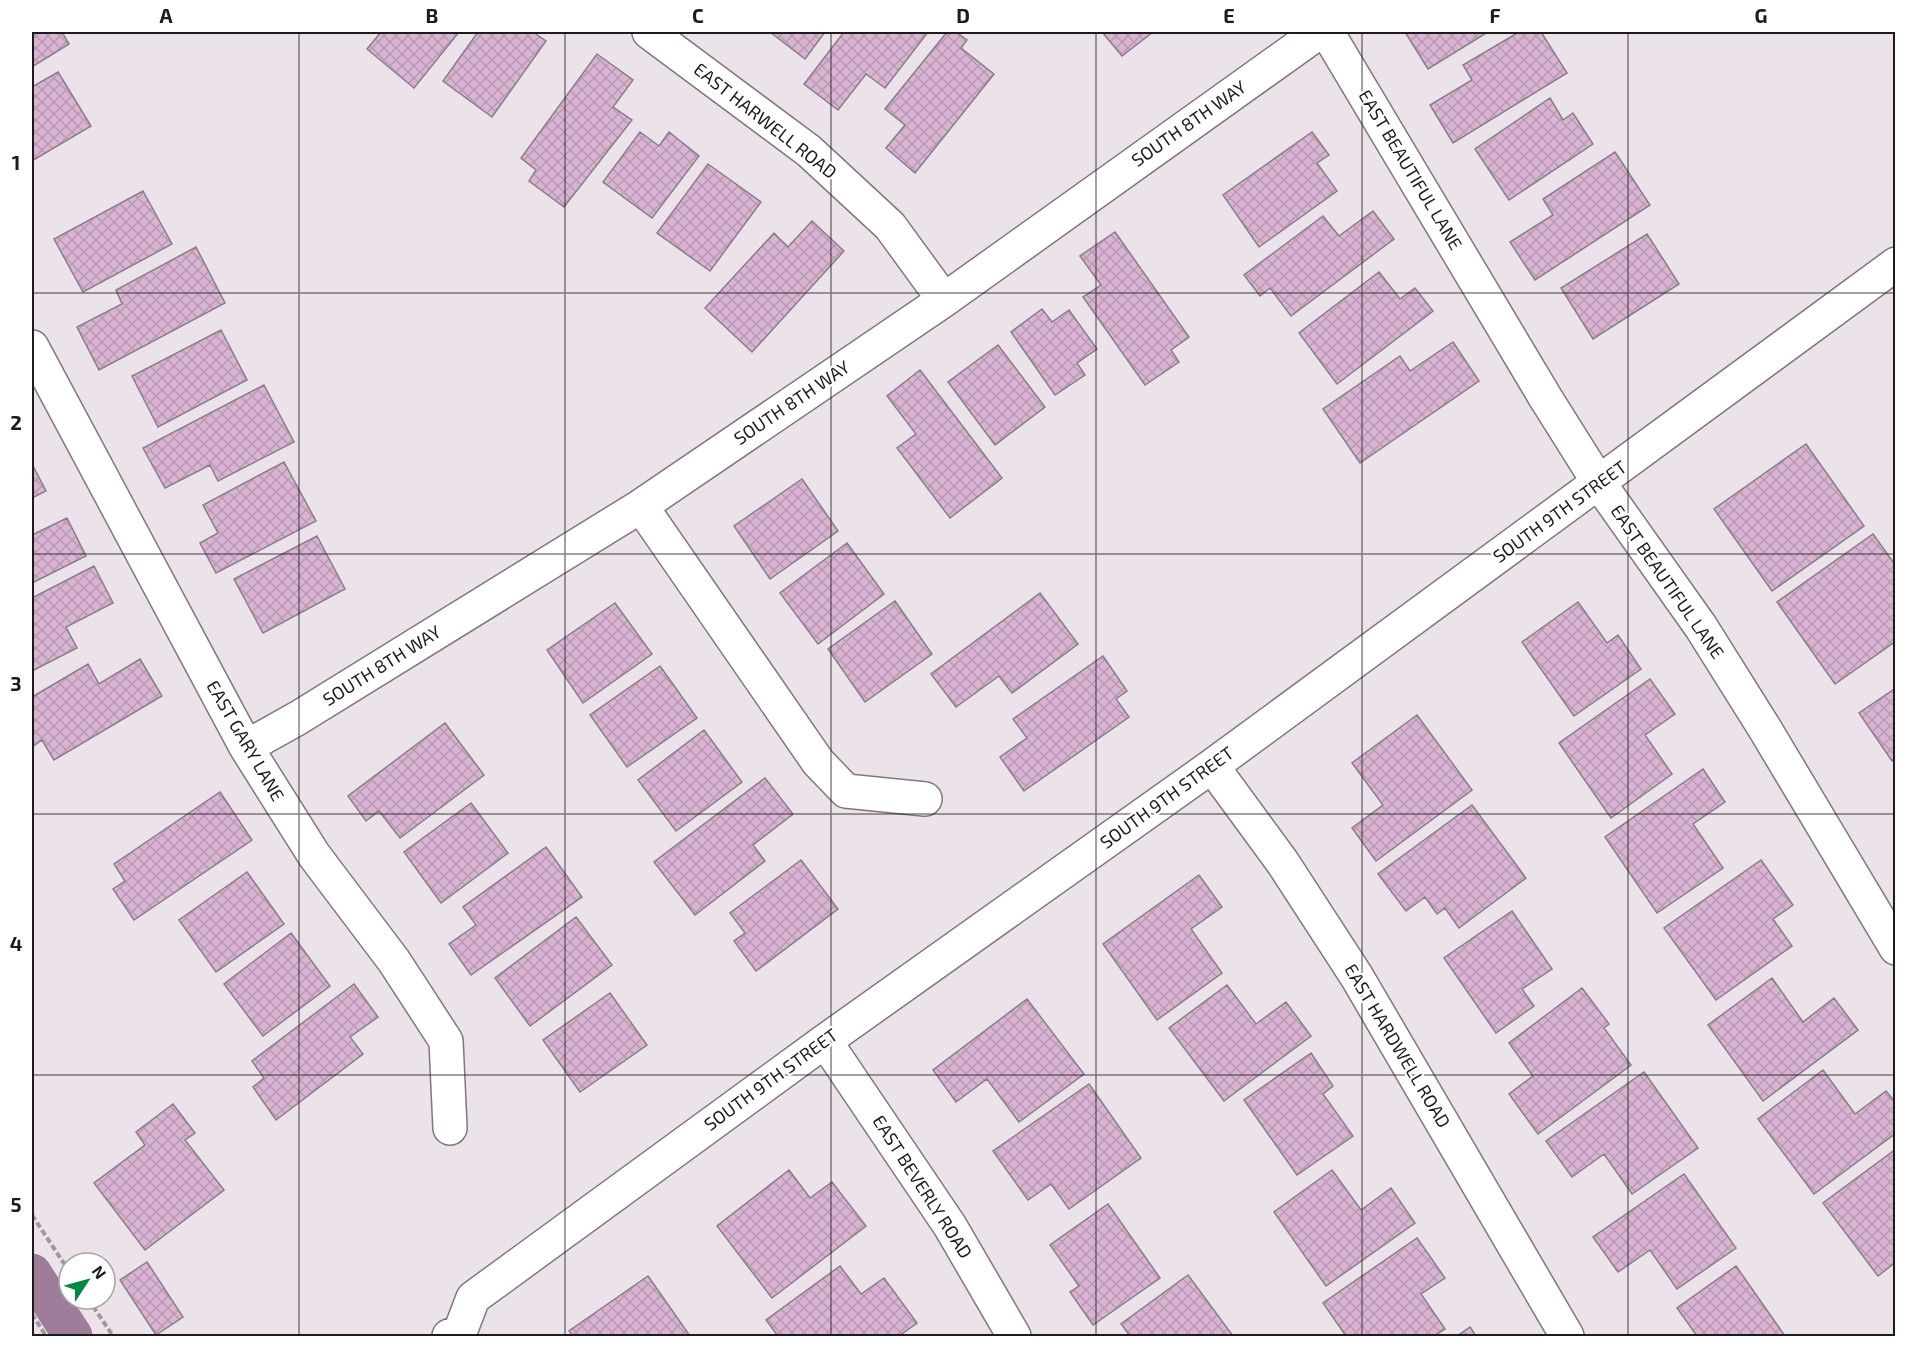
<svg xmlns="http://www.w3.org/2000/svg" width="1927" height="1368" font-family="'Exo 2',sans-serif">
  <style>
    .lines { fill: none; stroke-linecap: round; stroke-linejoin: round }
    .canal { stroke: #9f7c99; stroke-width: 39 }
    .building { fill: url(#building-cross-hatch); stroke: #887f86; stroke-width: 1.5 }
    .minor-casing { stroke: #80777e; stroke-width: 36 }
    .path { stroke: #a0989f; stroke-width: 4; stroke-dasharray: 6 3; stroke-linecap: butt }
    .minor { stroke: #fff; stroke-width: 33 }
    .grid { fill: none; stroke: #1e1a1d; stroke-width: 1.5; stroke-opacity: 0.55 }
    .labels { text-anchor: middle; stroke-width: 4.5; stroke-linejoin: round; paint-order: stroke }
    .street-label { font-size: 18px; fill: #1e1a1d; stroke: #fff }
    .neatline { fill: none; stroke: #1e1a1d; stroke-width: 2 }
    .grid-label { font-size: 20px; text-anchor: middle; font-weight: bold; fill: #1e1a1d }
  </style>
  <defs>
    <pattern id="building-cross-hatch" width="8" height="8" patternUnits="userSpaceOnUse" patternTransform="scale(1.5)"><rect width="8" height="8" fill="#d8b3d2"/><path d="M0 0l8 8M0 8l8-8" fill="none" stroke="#b999b4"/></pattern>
  </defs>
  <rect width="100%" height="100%" fill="#ece2ea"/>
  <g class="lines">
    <path class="canal" d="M32 1273 73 1336"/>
  </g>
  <path class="building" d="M32 32H62L69 44 32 67Z
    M381 32H459L414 88 367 49Z
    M478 32H533L546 41 492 117 443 81Z
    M770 32H825L805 59Z
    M844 32H928L885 88 866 74 838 110 804 84Z
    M947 32H956L967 40 961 48 994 74 915 173 886 148 905 125 885 109Z
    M1102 32H1153L1122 56Z
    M1405 32H1488L1428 69Z
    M1519 32H1541L1567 73 1453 143 1430 105 1472 80 1463 65Z
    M597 54 633 80 613 107 632 120 564 207 529 181 536 170 521 158Z
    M58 72 91 126 32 161V87Z
    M1550 98 1563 120 1573 113 1593 144 1509 200 1475 149Z
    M640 132 659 146 669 132 699 156 652 218 603 182Z
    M1312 132 1329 155 1317 163 1337 191 1259 247 1223 195Z
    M1615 152 1650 205 1535 280 1510 242 1553 215 1543 199Z
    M708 164 761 202 710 271 657 233Z
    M143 191 172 244 83 292 54 239Z
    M1373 211 1394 239 1291 316 1270 288 1260 296 1244 275 1323 216 1339 236Z
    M812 221 844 251 752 352 705 308 774 233 788 247Z
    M1115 232 1189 337 1171 350 1179 362 1145 385 1083 297 1101 285 1080 256Z
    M1647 234 1679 284 1593 339 1561 288Z
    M196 247 225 303 99 370 77 327 122 304 116 290Z
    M1379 272 1400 299 1415 288 1433 311 1337 384 1299 333Z
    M1042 309 1052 322 1069 310 1097 349 1077 363 1085 375 1055 395 1011 332Z
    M221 330 247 380 158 427 132 376Z
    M1453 342 1479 381 1360 463 1323 409 1400 356 1410 371Z
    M998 345 1045 407 995 445 948 382Z
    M920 370 1002 478 950 518 897 448 916 434 887 396Z
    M264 385 294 442 218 481 210 465 165 488 143 448Z
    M1806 444 1864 526 1772 591 1714 509Z
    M284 462 316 521 216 573 200 543 218 533 203 505Z
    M32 464 46 491 32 498Z
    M802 479 838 531 770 579 734 526Z
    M67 518 86 556 32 583V535Z
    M1873 534 1896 566V641L1835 684 1777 602Z
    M317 536 345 589 263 633 234 579Z
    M847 543 884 594 818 644 780 593Z
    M94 566 113 603 66 627 77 648 32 671V598Z
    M1040 593 1078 644 1012 693 999 676 956 707 931 674Z
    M895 601 932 654 865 702 828 649Z
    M1578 602 1607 643 1618 635 1641 669 1574 716 1522 642Z
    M615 603 652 654 583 703 547 650Z
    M1103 656 1127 691 1116 699 1129 717 1024 791 1000 757 1027 738 1013 719Z
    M140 659 162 696 54 760 42 740 32 747V697L88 664 99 684Z
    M660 666 697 718 627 767 590 715Z
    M1650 679 1675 714 1645 735 1672 774 1611 818 1559 743Z
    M1896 688V758L1892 761 1859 713Z
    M1417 715 1472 790 1376 861 1352 828 1383 805 1352 763Z
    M445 723 484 775 400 838 379 811 366 821 348 796Z
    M704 730 742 782 676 831 638 780Z
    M1703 769 1725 802 1693 824 1723 868 1657 913 1605 837Z
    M765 778 793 814 753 845 765 861 695 915 654 862Z
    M220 792 252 840 134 920 113 889 125 881 114 864Z
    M471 803 508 853 441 903 404 852Z
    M1472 805 1526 878 1459 928 1445 908 1437 914 1425 897 1406 911 1378 874Z
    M546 847 582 897 471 975 449 944 476 925 463 907Z
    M801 860 838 909 756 971 734 941 745 933 730 913Z
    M1761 860 1793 905 1773 919 1792 946 1716 1000 1664 928Z
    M247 872 284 924 216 972 179 920Z
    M1199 875 1222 907 1191 929 1222 973 1157 1020 1103 944Z
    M1512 911 1552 969 1522 989 1534 1006 1496 1033 1444 958Z
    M576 917 612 965 530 1026 495 978Z
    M291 933 330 986 263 1036 224 984Z
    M1772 978 1803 1022 1834 998 1858 1030 1763 1101 1708 1025Z
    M354 984 378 1017 350 1037 363 1054 276 1120 253 1087 264 1078 252 1061Z
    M1227 985 1256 1024 1286 1002 1311 1036 1224 1101 1169 1028Z
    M1582 988 1609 1024 1604 1028 1631 1065 1538 1134 1509 1094 1533 1076 1509 1043Z
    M610 993 647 1045 580 1092 543 1040Z
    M1027 999 1084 1074 1019 1122 987 1079 956 1102 933 1070Z
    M1311 1053 1333 1086 1323 1094 1353 1136 1297 1175 1244 1100Z
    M1823 1070 1855 1114 1886 1091 1896 1103V1133L1814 1194 1758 1119Z
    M1644 1072 1698 1148 1632 1194 1604 1154 1572 1177 1546 1141Z
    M1089 1084 1141 1158 1069 1209 1051 1184 1028 1200 993 1151Z
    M173 1104 195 1133 185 1140 224 1190 145 1250 94 1183 145 1145 136 1132Z
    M1896 1149V1262L1878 1276 1823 1203Z
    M789 1170 810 1198 832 1182 866 1226 772 1298 717 1226Z
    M1332 1170 1361 1210 1391 1188 1415 1223 1326 1286 1274 1212Z
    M1684 1174 1736 1248 1677 1289 1650 1250 1618 1272 1593 1237Z
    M1108 1204 1160 1278 1093 1325 1070 1292 1079 1286 1050 1245Z
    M1417 1238 1445 1278 1421 1294 1445 1329 1434 1336H1346L1323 1303Z
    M147 1262 183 1317 156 1335 120 1280Z
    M840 1266 861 1294 884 1278 917 1323 899 1336H778L766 1320Z
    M1736 1266 1785 1336H1697L1677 1308Z
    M1188 1275 1233 1336H1130L1121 1324Z
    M648 1276 690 1336H573L569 1331Z
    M1470 1327 1476 1336H1457Z"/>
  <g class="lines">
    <g class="minor-casing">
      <path id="minor" d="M649 32 809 151 890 226 944 300
        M1327 32 1545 397 1599 483 1701 627 1765 729 1896 948
        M32 347 246 747 314 855 394 961 446 1041 450 1128
        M641 506 818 762 846 791 925 799
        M246 747 298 718 641 506 944 300 1319 32
        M1212 766 1283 863 1357 977 1567 1336
        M825 1041 950 1226 1014 1336
        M449 1336 460 1332 473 1298 825 1041 1212 766 1896 264"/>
    </g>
    <path class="path" d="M32 1215 69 1271
      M88 1299 113 1336
      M32 1314 46 1336"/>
    <use href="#minor" class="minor"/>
  </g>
  <path class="grid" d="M299 32V1336M565 32V1336M831 32V1336M1096 32V1336M1362 32V1336M1628 32V1336M32 293H1896M32 554H1896M32 814H1896M32 1075H1896"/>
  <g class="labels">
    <g class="street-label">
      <text transform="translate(765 121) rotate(38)" y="6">EAST HARWELL ROAD</text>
      <text transform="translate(1189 124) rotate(-35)" y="6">SOUTH 8TH WAY</text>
      <text transform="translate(1410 170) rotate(59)" y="6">EAST BEAUTIFUL LANE</text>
      <text transform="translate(792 403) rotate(-34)" y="6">SOUTH 8TH WAY</text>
      <text transform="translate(1560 512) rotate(-36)" y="6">SOUTH 9TH STREET</text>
      <text transform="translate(1667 582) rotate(55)" y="6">EAST BEAUTIFUL LANE</text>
      <text transform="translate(382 666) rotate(-32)" y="6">SOUTH 8TH WAY</text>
      <text transform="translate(245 741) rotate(60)" y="6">EAST GARY LANE</text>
      <text transform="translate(1167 798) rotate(-36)" y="6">SOUTH 9TH STREET</text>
      <text transform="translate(1397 1046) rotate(59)" y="6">EAST HARDWELL ROAD</text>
      <text transform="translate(771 1080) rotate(-36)" y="6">SOUTH 9TH STREET</text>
      <text transform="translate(922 1187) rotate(57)" y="6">EAST BEVERLY ROAD</text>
    </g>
  </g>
  <rect width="1927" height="1368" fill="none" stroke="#ffffff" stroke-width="66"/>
  <g transform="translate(87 1281) rotate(54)"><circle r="28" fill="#ffffff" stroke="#a5a3a5" stroke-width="1.5"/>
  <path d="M0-4.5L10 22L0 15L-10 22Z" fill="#008743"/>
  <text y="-9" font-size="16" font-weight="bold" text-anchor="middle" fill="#1e1a1d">N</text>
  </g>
  <rect x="33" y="33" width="1861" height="1302" class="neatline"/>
  <g class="grid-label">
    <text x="166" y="23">A</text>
    <text x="432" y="23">B</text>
    <text x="698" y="23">C</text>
    <text x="963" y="23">D</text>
    <text x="1229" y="23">E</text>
    <text x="1495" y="23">F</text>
    <text x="1761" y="23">G</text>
    <text x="16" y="170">1</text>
    <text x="16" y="430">2</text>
    <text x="16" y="691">3</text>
    <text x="16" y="951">4</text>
    <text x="16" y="1212">5</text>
  </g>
</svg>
